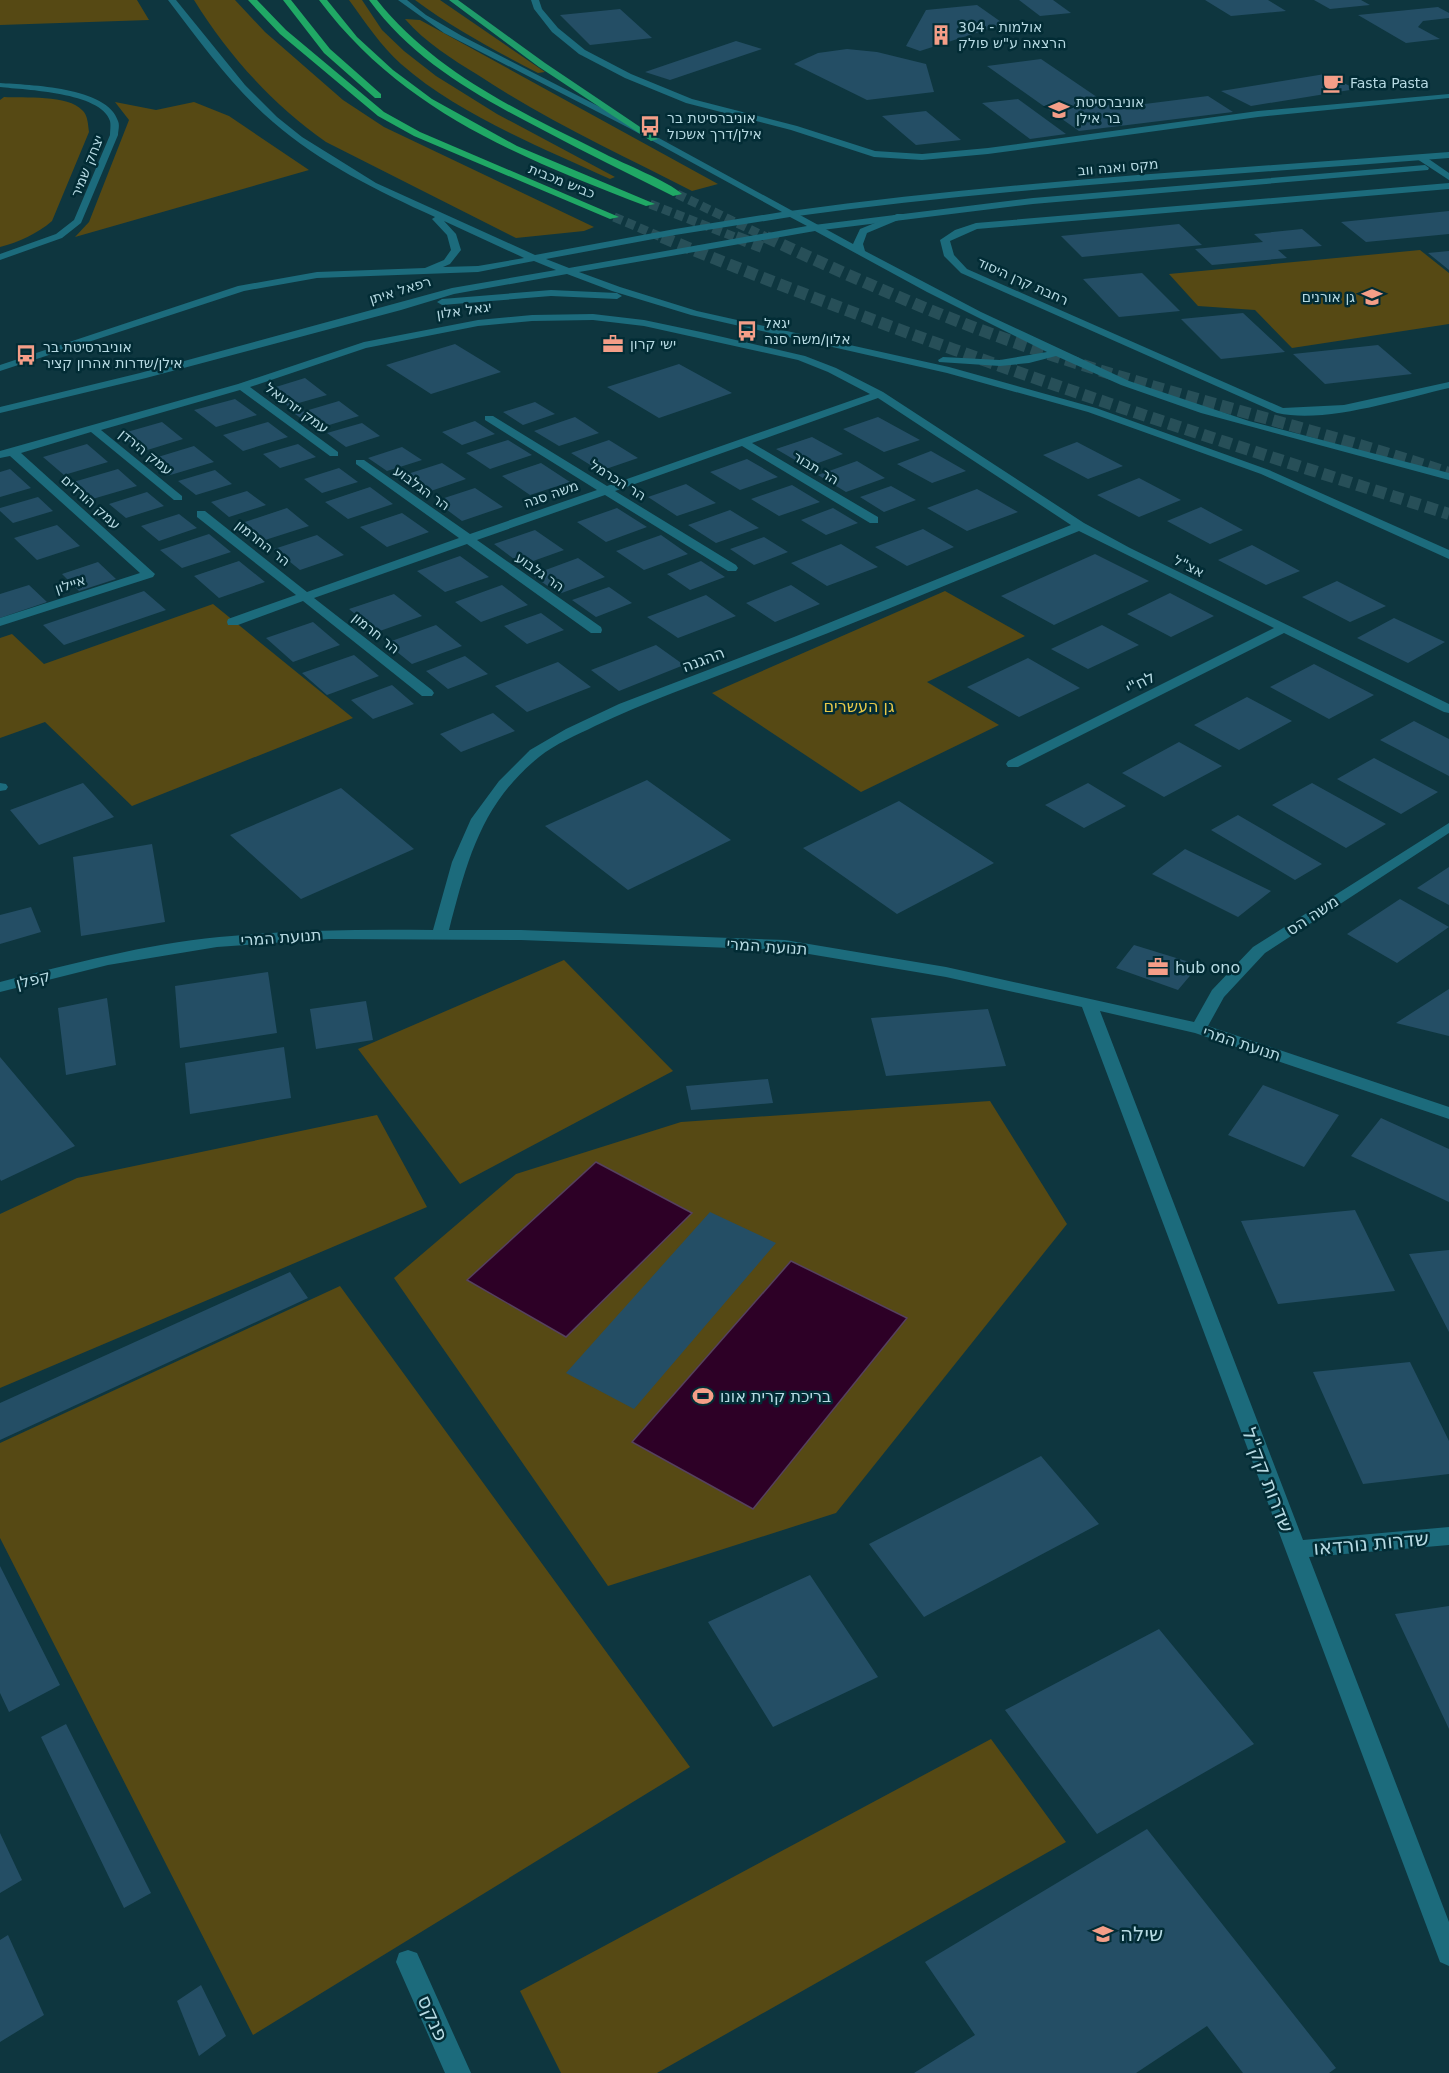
<svg xmlns="http://www.w3.org/2000/svg" width="1449" height="2073" font-family="'DejaVu Sans',Heebo,sans-serif">
  <style>
    .green { fill: #564914 }
    .water { fill: #2d0026; stroke: #56415f; stroke-width: 1.5 }
    .building { fill: #244e65 }
    .lines { fill: none; stroke-linecap: round; stroke-linejoin: round }
    .motorway-tunnel-far1 { stroke: #274f58; stroke-width: 9; stroke-dasharray: 9 4.5; stroke-linecap: butt }
    .motorway-tunnel { stroke: #274f58; stroke-width: 12; stroke-dasharray: 12 6; stroke-linecap: butt }
    .minor { fill: #1c6b7c; fill-rule: evenodd }
    .tertiary { fill: #1c6b7c; fill-rule: evenodd }
    .secondary { fill: #1c6b7c; fill-rule: evenodd }
    .trunk { fill: #1f9c6a; fill-rule: evenodd }
    .motorway { fill: #20a865; fill-rule: evenodd }
    .labels { text-anchor: middle; stroke-width: 5; stroke-linejoin: round; paint-order: stroke }
    .far-poi-label { font-size: 14px; fill: #b7dae3; stroke: #022c35; text-anchor: start }
    .far-street-label { font-size: 14px; fill: #b7dae3; stroke: #022c35 }
    .street-label { font-size: 16px; fill: #b7dae3; stroke: #022c35 }
    .park-label { font-size: 16px; fill: #e7c849; stroke: #022c35 }
    .poi-label { font-size: 16px; fill: #b7dae3; stroke: #022c35; text-anchor: start }
    .near-street-label { font-size: 20px; fill: #b7dae3; stroke: #022c35 }
    .near-poi-label { font-size: 20px; fill: #b7dae3; stroke: #022c35; text-anchor: start }
  </style>
  <rect width="100%" height="100%" fill="#0e363f"/>
  <path class="green" d="M0 0H137L149 20 0 25Z
    M194 0H235L265 32 343 100 384 127 594 227 584 231 516 238 326 142C273 105 228 55 194 0Z
    M349 0H362L382 30 404 51 436 76 497 114 615 177 610 179C541 147 459 115 401 64 381 46 365 22 349 0Z
    M415 0H440L545 72 538 73C496 51 454 29 415 0Z
    M405 19 420 20 718 184 692 191C620 154 546 120 478 75 452 59 426 43 405 19Z
    M4 97C23 98 69 95 82 110 88 115 88 125 89 132L52 221C37 234 19 242 0 247V100Z
    M115 102 156 110 194 102 229 116 309 170 75 237 89 222 129 120Z
    M1420 250 1449 273V324L1292 348 1255 310 1198 306 1169 274Z
    M945 591 1025 636 927 682 999 725 861 792 712 693Z
    M213 604 353 718 132 806 45 722 0 738V638L12 634 44 664Z
    M564 960 673 1071 460 1184 358 1049Z
    M990 1101 1067 1224 836 1513 608 1586 394 1278 516 1174 681 1122Z
    M377 1115 427 1207 0 1388V1214L77 1178Z
    M340 1286 690 1767 253 2035 0 1538V1443Z
    M991 1739 1066 1842 657 2073H561L520 1991Z"/>
  <path class="water" d="M596 1162 692 1213 566 1337 467 1280Z
    M791 1261 907 1318 753 1509 632 1442Z"/>
  <path class="building" d="M1019 0H1053L1071 13 1040 16Z
    M1205 0H1268L1286 11 1231 16Z
    M1314 0H1361L1370 5 1330 9Z
    M977 5 1004 24 920 51 906 46 926 10Z
    M1438 7 1449 13V18L1423 21 1418 27 1440 39 1406 43 1358 15Z
    M620 9 652 38 590 45 560 15Z
    M736 41 762 49 670 80 645 72Z
    M847 49 877 52 926 64 934 92 867 100 794 64 818 53Z
    M1041 59 1113 108 1208 96 1233 112 1079 131 987 66Z
    M1325 74 1356 89 1251 106 1221 91Z
    M1018 99 1066 134 1030 139 982 103Z
    M926 111 961 140 916 145 882 116Z
    M1449 211V234L1366 242 1341 222Z
    M1179 224 1202 245 1082 257 1061 236Z
    M1302 229 1322 246 1278 250 1287 258 1212 265 1195 249 1263 242 1254 234Z
    M1449 251V270L1428 253Z
    M1142 273 1180 311 1119 317 1083 279Z
    M1243 313 1285 352 1221 359 1181 319Z
    M455 344 501 372 431 394 386 365Z
    M1378 345 1412 374 1325 384 1293 354Z
    M679 364 732 393 659 418 607 387Z
    M305 378 327 395 288 406 266 390Z
    M235 399 257 415 216 427 194 410Z
    M339 401 359 416 316 429 295 414Z
    M535 402 555 414 523 425 503 412Z
    M575 417 599 433 559 446 534 431Z
    M878 417 920 440 884 452 843 429Z
    M475 421 495 434 462 445 442 432Z
    M162 422 183 439 141 452 120 434Z
    M268 422 288 437 243 451 223 435Z
    M362 423 380 436 346 447 327 433Z
    M812 437 843 454 807 467 776 449Z
    M508 440 532 455 490 469 466 453Z
    M609 440 638 458 600 471 571 453Z
    M1077 442 1123 466 1088 479 1043 455Z
    M87 444 108 462 64 475 43 457Z
    M298 444 316 457 280 468 263 454Z
    M194 446 214 462 167 476 148 460Z
    M402 447 422 460 387 471 368 458Z
    M931 451 966 471 932 483 897 464Z
    M747 459 778 477 740 490 710 472Z
    M857 461 885 478 846 492 818 475Z
    M442 463 466 479 422 494 398 477Z
    M541 463 570 482 530 495 502 476Z
    M339 468 358 482 322 493 304 479Z
    M10 469 31 488 0 497V472Z
    M118 469 137 486 89 500 70 483Z
    M215 470 232 484 196 495 178 481Z
    M1139 478 1181 500 1139 517 1097 495Z
    M686 484 716 503 677 516 648 497Z
    M792 485 820 502 779 516 751 499Z
    M891 486 916 500 884 512 860 497Z
    M370 487 393 504 348 519 325 502Z
    M475 488 503 507 462 521 435 501Z
    M977 489 1018 512 967 531 927 508Z
    M247 491 266 505 229 517 211 502Z
    M147 492 164 506 126 518 109 504Z
    M38 497 53 511 13 523 0 511V508Z
    M1201 507 1243 530 1210 544 1167 521Z
    M287 508 309 526 262 541 239 524Z
    M617 508 647 527 606 542 577 522Z
    M833 508 858 523 826 535 801 520Z
    M730 510 759 528 716 543 688 525Z
    M402 513 429 532 387 547 360 527Z
    M179 514 197 528 159 541 141 526Z
    M57 525 80 546 37 560 14 538Z
    M923 529 954 547 907 566 875 547Z
    M535 530 564 550 522 565 494 544Z
    M209 534 231 552 182 568 160 550Z
    M317 535 344 555 300 570 274 549Z
    M661 535 688 554 644 570 616 551Z
    M764 537 788 552 754 565 730 549Z
    M841 544 878 567 827 586 791 563Z
    M1252 545 1300 571 1266 585 1218 560Z
    M1095 554 1149 581 1054 625 1001 596Z
    M460 556 489 577 445 592 417 571Z
    M578 558 605 577 559 594 532 575Z
    M239 561 265 582 219 598 194 576Z
    M701 561 725 577 690 590 667 574Z
    M98 562 116 579 79 591 62 574Z
    M1337 581 1386 606 1350 622 1302 597Z
    M29 585 47 602 0 618V594Z
    M502 585 528 605 481 622 455 602Z
    M791 585 820 604 775 622 746 603Z
    M609 587 632 603 596 617 572 600Z
    M144 591 166 610 64 645 43 625Z
    M1170 593 1214 616 1171 637 1127 614Z
    M394 594 422 616 377 632 349 609Z
    M706 595 736 616 678 638 647 617Z
    M541 613 564 630 527 644 504 626Z
    M1394 618 1445 642 1408 663 1357 638Z
    M313 622 340 645 293 662 266 638Z
    M436 625 462 646 412 664 386 643Z
    M1102 625 1139 645 1088 669 1051 649Z
    M656 645 684 665 619 691 591 670Z
    M354 655 379 676 327 695 302 673Z
    M465 656 488 674 448 689 426 671Z
    M1028 658 1080 688 1019 717 967 687Z
    M558 662 591 687 527 712 495 686Z
    M1314 664 1374 695 1329 719 1270 687Z
    M392 685 414 704 373 719 351 700Z
    M1247 697 1292 721 1239 750 1194 725Z
    M493 713 515 731 461 752 440 734Z
    M1414 721 1449 739V776L1380 740Z
    M1179 742 1222 766 1164 797 1122 773Z
    M1374 758 1438 792 1401 814 1337 779Z
    M647 780 731 840 628 890 545 826Z
    M83 783 114 817 39 845 10 810Z
    M1088 783 1126 806 1084 828 1045 805Z
    M1312 783 1386 824 1346 848 1272 805Z
    M341 788 414 849 301 899 230 835Z
    M899 801 994 863 897 914 803 848Z
    M1238 815 1322 864 1295 880 1211 830Z
    M152 844 165 922 81 936 73 857Z
    M1185 849 1271 891 1238 917 1152 874Z
    M1449 867V905L1417 888Z
    M1400 899 1449 927 1397 963 1347 934Z
    M31 907 41 932 0 944V915Z
    M1134 945 1199 965 1178 990 1116 968Z
    M268 972 277 1033 180 1048 175 986Z
    M1449 989V1036L1396 1023Z
    M107 998 116 1065 66 1075 58 1008Z
    M366 1001 373 1040 316 1049 310 1009Z
    M988 1009 1006 1066 886 1076 871 1018Z
    M284 1047 291 1098 190 1114 185 1063Z
    M0 1057 75 1146 1 1181 0 1179Z
    M768 1079 773 1103 691 1110 686 1086Z
    M1263 1085 1339 1115 1304 1167 1228 1135Z
    M1381 1118 1449 1149V1202L1351 1156Z
    M1355 1210 1395 1291 1278 1304 1241 1221Z
    M710 1212 776 1243 634 1409 566 1373Z
    M1449 1250V1332L1409 1254Z
    M290 1272 308 1298 0 1440V1403Z
    M1410 1362 1449 1441V1474L1363 1484 1313 1372Z
    M1041 1456 1099 1524 924 1617 869 1544Z
    M0 1566 60 1685 9 1712 0 1693Z
    M810 1575 878 1677 773 1727 708 1622Z
    M1449 1606V1729L1395 1614Z
    M1159 1629 1254 1744 1097 1834 1005 1710Z
    M66 1724 151 1893 124 1908 41 1737Z
    M1147 1829 1336 2068 1329 2073H1243L1207 2026 1136 2073H914L975 2035 925 1962Z
    M0 1833 22 1880 0 1893Z
    M8 1935 44 2015 0 2042V1940Z
    M201 1985 226 2036 199 2056 177 2001Z"/>
  <g class="lines">
    <path class="motorway-tunnel-far1" d="M677 194 770 239
      M650 204 740 239
      M614 217 666 239"/>
    <path class="motorway-tunnel" d="M662 237C919 344 1184 430 1449 514
      M736 237 762 247
      M766 237C853 278 940 317 1031 348 1168 395 1311 427 1449 473"/>
    <path class="minor" d="M531 0H539L542 9 558 28 585 50 631 74 692 99 797 126 875 151 922 154 988 148 1258 111 1449 94V98L1258 117 988 154 922 160 874 157 791 130 686 103 625 78 579 54 552 32 534 9Z
      M0 83C29 85 108 87 118 121 120 125 118 131 118 135L81 223 62 238 0 260V254L56 234 74 220 110 135C110 131 111 125 110 121 101 92 25 90 0 87Z
      M1417 155H1423L1449 173V180L1417 159Z
      M1449 183V189L977 229 950 241 954 255 967 269 1283 408 1344 405 1449 382V388C1400 399 1326 424 1277 413L961 273 944 256 940 240 955 230 976 223Z
      M593 314 644 320 701 332 805 356 836 368 883 392 1084 523 1130 548 1449 704V713L1444 712 1284 633 1018 767H1008L1006 764 1008 761 1274 628 1079 531C970 575 861 621 751 663 699 683 646 702 595 726 577 735 555 744 539 757 481 804 467 861 449 930H521L785 940 946 967 1194 1022 1212 990 1253 947 1449 823V833L1265 953 1224 997 1208 1026 1449 1107V1119L1195 1033 1100 1011 1303 1540 1449 1527V1545L1309 1557 1449 1922V1966L1440 1962 1437 1954 1082 1007 946 977 785 950 521 940 329 939 217 947 108 965 0 992V982C72 964 145 944 219 937 291 930 362 929 433 930L452 862 471 819 499 781 530 750 566 729 619 704 794 637 1071 525 878 398 752 443 878 517V523H870L742 446 615 491 736 565 738 568 736 571H728L605 495 477 540 601 627 602 630 601 633H591L467 544 314 598 432 690 434 693 432 696H422L303 601 238 625H228L227 622 228 619 296 595 197 517V511H205L307 592 459 538 356 464V460H364L470 534 597 490 485 420V416H493L607 486 870 394 828 372 798 360 644 326 593 320 532 321 478 326 366 348 250 387 338 452V456H330L240 390 101 430 182 496V500H174L91 432 21 453 155 574 153 577 0 626V618L140 573 10 456 0 458V451L238 384 364 342 478 320 532 315Z
      M0 783 6 784 8 787 6 790 0 791Z
      M408 1950 417 1953 471 2073H445L396 1962 399 1953Z"/>
    <path class="tertiary" d="M1449 152V158C1229 175 1009 187 790 217L785 214 790 211C1009 181 1229 169 1449 152Z
      M1425 165 1429 168 1428 170 1033 204 814 231 809 228 814 225 1033 198Z"/>
    <path class="secondary" d="M168 0H176L245 85 277 117 302 137 376 183 535 255 675 229 782 212 629 128 444 33 398 0H407L426 15 462 36 635 125 853 244 860 229 897 214H903V218L867 233 863 244 865 251 981 312 1129 381 1249 421 1449 473V480L1201 413 1121 385 1056 356 1029 363 1000 366 939 362 938 360 943 357 1000 360 1047 352 927 292 815 231 579 272 620 287 697 311 949 367 1096 408 1269 470 1449 550V559L1261 474 1088 412 947 373 691 315 612 291 567 274 454 294 401 310 146 378 0 413V407L140 373 452 288 556 270 534 261 478 272 317 278 244 291 0 371V365L238 286 317 272 425 268 444 260 451 250 447 235 432 219 435 217C378 191 320 163 273 122 233 88 200 42 168 0ZM790 217 807 226 569 268 546 259 675 235ZM444 221 520 256 524 258 478 266 443 267 450 264 461 250 456 234Z
      M551 290 617 293 622 296 617 299 551 296 442 305 437 302 442 299Z"/>
    <path class="trunk" d="M449 0H458L545 63 658 139 651 141 539 67Z"/>
    <path class="motorway" d="M248 0H257L286 30 384 112 420 132 619 217 610 219 414 136 378 116 280 34Z
      M283 0H291L330 49 381 94V98H375L324 53Z
      M319 0H327L357 37 393 70 432 99 517 146 655 204 646 206C520 157 403 112 319 0Z
      M369 0H377C436 74 523 113 605 154 624 164 668 181 682 194L673 196C630 174 586 153 543 130 477 96 414 61 369 0Z"/>
  </g>
  <defs>
    <g id="building-bare" transform="scale(1.62)"><path d="M-4-6H4V6H1V3H-1V6H-4ZM-2.5-4.3h1.7v1.8h-1.7ZM.8-4.3h1.7v1.8H.8ZM-2.5-1h1.7V.8h-1.7ZM.8-1h1.7V.8H.8Z" fill="#f49e88" stroke="#022c35" stroke-width="2.5" paint-order="stroke"/></g>
    <g id="cafe-bare" transform="scale(1.62)"><path d="M-5.5-4.5H6V0H3Q3 3.5 0 3.5H-2.5Q-5.5 3.5-5.5 0ZM3-3.2v2h1.7v-2ZM-6 4.5H4V6H-6Z" fill="#f49e88" stroke="#022c35" stroke-width="2.5" paint-order="stroke"/></g>
    <g id="university-bare" transform="scale(1.62)"><path d="M0-5L7-2L0 1L-7-2ZM-4 1L0 2.5L4 1V4Q0 6-4 4Z" fill="#f49e88" stroke="#022c35" stroke-width="2.5" paint-order="stroke"/></g>
    <g id="bus-bare" transform="scale(1.62)"><path d="M-5-6H5V4H4V6H2V4H-2V6H-4V4H-5ZM-3.5-4V0h7V-4ZM-3.5 1.2v1.5H-2V1.2ZM2 1.2v1.5H3.5V1.2Z" fill="#f49e88" stroke="#022c35" stroke-width="2.5" paint-order="stroke"/></g>
    <g id="school-bare" transform="scale(1.62)"><path d="M0-5L7-2L0 1L-7-2ZM-4 1L0 2.5L4 1V4Q0 6-4 4Z" fill="#f49e88" stroke="#022c35" stroke-width="2.5" paint-order="stroke"/></g>
    <g id="office-bare" transform="scale(1.62)"><path d="M-6-3h4V-5.5h4V-3h4V5H-6ZM-1-4.5V-3h2v-1.5ZM-6 0V1H6V0Z" fill="#f49e88" stroke="#022c35" stroke-width="2.5" paint-order="stroke"/></g>
    <g id="stadium-bare" transform="scale(1.62)"><path d="M0-5a6.5 5 0 1 0 0 10a6.5 5 0 1 0 0-10ZM-3.5-1.8h7v3.6h-7Z" fill="#f49e88" stroke="#022c35" stroke-width="2.5" paint-order="stroke"/></g>
  </defs>
  <g fill-rule="evenodd">
    <use href="#building-bare" x="941" y="35"/>
    <use href="#cafe-bare" x="1333" y="83"/>
    <use href="#university-bare" x="1059" y="110"/>
    <use href="#bus-bare" x="650" y="126"/>
    <use href="#school-bare" x="1372" y="297"/>
    <use href="#bus-bare" x="747" y="331"/>
    <use href="#office-bare" x="613" y="344"/>
    <use href="#bus-bare" x="26" y="355"/>
    <use href="#office-bare" x="1158" y="967"/>
    <use href="#stadium-bare" x="703" y="1396"/>
    <use href="#school-bare" x="1103" y="1934"/>
  </g>
  <g class="labels">
    <g class="far-poi-label">
      <text x="958" y="32">304 - אולמות<tspan x="958" dy="16">הרצאה ע"ש פולק</tspan></text>
      <text x="1350" y="88">Fasta Pasta</text>
      <text x="1076" y="107">אוניברסיטת<tspan x="1076" dy="16">בר אילן</tspan></text>
      <text x="667" y="123">אוניברסיטת בר<tspan x="667" dy="16">אילן/דרך אשכול</tspan></text>
      <text x="1355" y="302" text-anchor="end">גן אורנים</text>
      <text x="764" y="328">יגאל<tspan x="764" dy="16">אלון/משה סנה</tspan></text>
      <text x="630" y="349">ישי קרון</text>
      <text x="43" y="352">אוניברסיטת בר<tspan x="43" dy="16">אילן/שדרות אהרון קציר</tspan></text>
    </g>
    <g class="far-street-label">
      <text transform="translate(87 166) rotate(-68)" y="5">יצחק שמיר</text>
      <text transform="translate(1118 167) rotate(-5)" y="5">מקס ואנה ווב</text>
      <text transform="translate(562 181) rotate(22)" y="5">כביש מכבית</text>
      <text transform="translate(1023 281) rotate(24)" y="5">רחבת קרן היסוד</text>
      <text transform="translate(400 290) rotate(-17)" y="5">רפאל איתן</text>
      <text transform="translate(464 310) rotate(-8)" y="5">יגאל אלון</text>
      <text transform="translate(297 408) rotate(36)" y="5">עמק יזרעאל</text>
      <text transform="translate(146 452) rotate(39)" y="5">עמק הירדן</text>
      <text transform="translate(816 468) rotate(31)" y="5">הר תבור</text>
      <text transform="translate(618 480) rotate(32)" y="5">הר הכרמל</text>
      <text transform="translate(422 488) rotate(36)" y="5">הר הגלבוע</text>
      <text transform="translate(551 494) rotate(-19)" y="5">משה סנה</text>
      <text transform="translate(91 502) rotate(42)" y="5">עמק הורדים</text>
      <text transform="translate(263 543) rotate(38)" y="5">הר החרמון</text>
      <text transform="translate(1189 566) rotate(26)" y="5">אצ"ל</text>
      <text transform="translate(540 572) rotate(35)" y="5">הר גלבוע</text>
      <text transform="translate(70 584) rotate(-18)" y="5">איילון</text>
      <text transform="translate(376 633) rotate(39)" y="5">הר חרמון</text>
    </g>
    <g class="street-label">
      <text transform="translate(703 659) rotate(-21)" y="6">ההגנה</text>
      <text transform="translate(1140 682) rotate(-27)" y="6">לח"י</text>
      <text transform="translate(1312 915) rotate(-33)" y="6">משה הס</text>
      <text transform="translate(281 937) rotate(-4)" y="6">תנועת המרי</text>
      <text transform="translate(767 946) rotate(4)" y="6">תנועת המרי</text>
      <text transform="translate(33 979) rotate(-14)" y="6">קפלן</text>
      <text transform="translate(1242 1043) rotate(18)" y="6">תנועת המרי</text>
    </g>
    <g class="park-label">
      <text x="859" y="712">גן העשרים</text>
    </g>
    <g class="poi-label">
      <text x="1175" y="973">hub ono</text>
      <text x="720" y="1402">בריכת קרית אונו</text>
    </g>
    <g class="near-street-label">
      <text transform="translate(1268 1480) rotate(69)" y="7">שדרות קק"ל</text>
      <text transform="translate(1371 1543) rotate(-5)" y="7">שדרות נורדאו</text>
      <text transform="translate(433 2018) rotate(66)" y="7">פנקס</text>
    </g>
    <g class="near-poi-label">
      <text x="1120" y="1941">שילה</text>
    </g>
  </g>
</svg>
